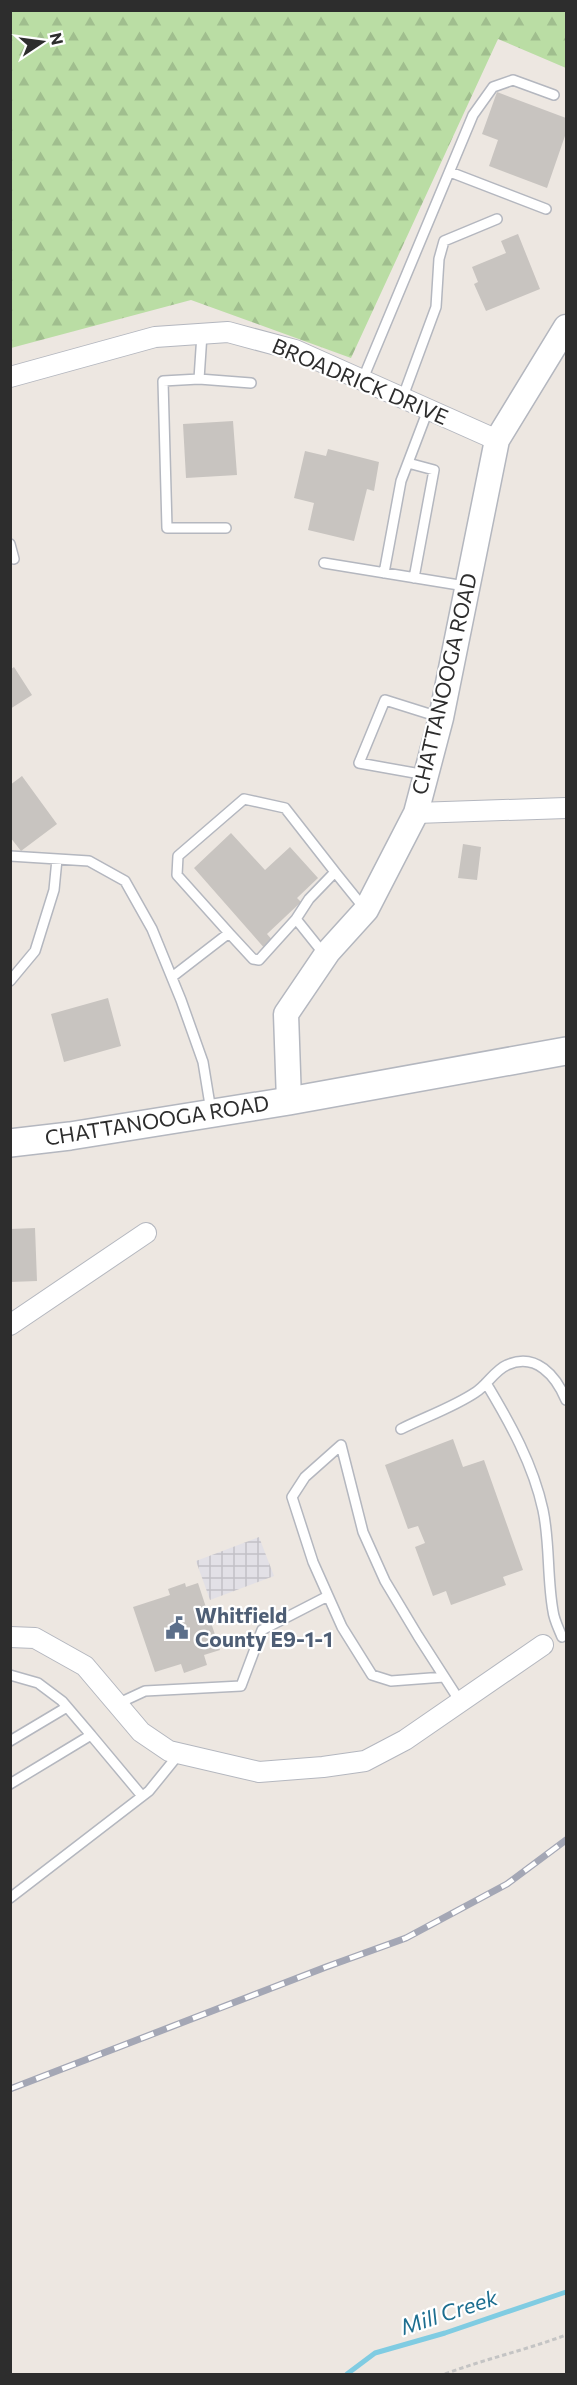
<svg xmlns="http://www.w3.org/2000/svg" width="577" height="2385" font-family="Commissioner,sans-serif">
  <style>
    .industrial { fill: url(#industrial-grid) }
    .forest { fill: url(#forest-firs) }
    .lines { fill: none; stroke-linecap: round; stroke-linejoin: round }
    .stream { stroke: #80cce2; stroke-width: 5 }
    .building { fill: #c8c4c0 }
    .service-casing { stroke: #b4b7bf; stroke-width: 12 }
    .minor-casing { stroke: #b4b7bf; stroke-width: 22 }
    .tertiary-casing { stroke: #b4b7bf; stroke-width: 27 }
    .secondary-casing { stroke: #b4b7bf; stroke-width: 30 }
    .path { stroke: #c4c4c4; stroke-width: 3; stroke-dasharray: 4.5 3; stroke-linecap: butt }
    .service { stroke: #fff; stroke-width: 9 }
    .minor { stroke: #fff; stroke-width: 20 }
    .tertiary { stroke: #fff; stroke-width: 24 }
    .secondary { stroke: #fff; stroke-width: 27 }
    .rail-casing { stroke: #a4a7b5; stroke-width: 7 }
    .rail { stroke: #fff; stroke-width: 4.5; stroke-dasharray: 14; stroke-linecap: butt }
    .labels { text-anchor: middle; stroke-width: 4.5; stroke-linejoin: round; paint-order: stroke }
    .street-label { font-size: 21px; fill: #2d2d2d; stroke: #fff }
    .service-label { font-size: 21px; font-weight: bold; fill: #4e5e75; stroke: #fff; text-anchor: start }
    .water-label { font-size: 22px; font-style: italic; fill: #1d6e90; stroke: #fff }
  </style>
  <defs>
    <pattern id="industrial-grid" width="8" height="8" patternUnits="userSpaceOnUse" patternTransform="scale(1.5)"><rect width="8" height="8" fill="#e2e0e6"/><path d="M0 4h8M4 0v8" fill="none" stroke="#c2c0c6"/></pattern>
    <pattern id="forest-firs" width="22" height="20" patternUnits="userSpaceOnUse" patternTransform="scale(1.5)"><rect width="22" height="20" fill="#badda4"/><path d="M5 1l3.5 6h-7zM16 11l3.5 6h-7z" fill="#a0be8e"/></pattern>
  </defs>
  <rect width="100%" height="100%" fill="#ede7e1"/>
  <path class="industrial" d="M259 1537 274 1576 210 1600 196 1561Z"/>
  <path class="forest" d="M10 11H566V68L498 39 351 358 191 300 11 348Z"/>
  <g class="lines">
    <path class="stream" d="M347 2374 375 2353 445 2333 566 2292"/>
  </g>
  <path class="building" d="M497 92 566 118V133L547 188 489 166 498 140 482 134Z
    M518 234 540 289 486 311 474 284 478 282 472 267 506 253 501 241Z
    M233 421 237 475 186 478 183 424Z
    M328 449 379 462 374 491 367 489 354 541 308 530 314 503 294 498 305 451 326 456Z
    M14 667 32 695 10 709V670Z
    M22 776 57 824 21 851 10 837V785Z
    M231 833 265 870 290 847 318 878 297 898 301 902 267 934 274 942 266 950 194 868Z
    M463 844 481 847 477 880 458 878Z
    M108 998 121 1046 64 1062 51 1014Z
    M35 1228 37 1281 10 1282V1229Z
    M453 1439 463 1467 484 1460 523 1570 503 1577 506 1585 451 1605 446 1591 433 1596 415 1547 425 1543 418 1526 408 1529 385 1465Z
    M185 1583 186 1587 198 1583 220 1650 204 1655 207 1665 184 1673 181 1664 155 1672 133 1607 170 1595 168 1589Z"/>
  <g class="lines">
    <g class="service-casing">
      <path id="service" d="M450 172 546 209
        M202 334 199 379 163 381 167 528H226
        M199 379 251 383
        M362 381 473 115 493 87 513 80 554 95
        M402 399 436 307 439 259 444 241 497 219
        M408 463 434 470 414 578
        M10 544 14 559
        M324 563 465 586
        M384 573 401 481 428 410
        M426 775 359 763 385 700 439 717
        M10 856 89 861 125 881 152 929 181 1000 203 1062 211 1111
        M335 872 364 908
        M296 919 324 954
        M172 977 229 933 253 959 259 960 296 919 309 899 335 872 285 808 244 799 178 856 177 875 229 933
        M10 981 35 951 54 890 57 859
        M486 1383C510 1423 533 1464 543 1510 550 1543 547 1578 553 1611 554 1620 559 1629 562 1637
        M401 1429C425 1417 454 1407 476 1392 487 1385 495 1370 507 1365 536 1352 556 1376 566 1400
        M10 1675 38 1683 62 1701 91 1735
        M444 1677 391 1681 372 1675 342 1627 313 1562 292 1497 305 1477 341 1445 363 1532 385 1581 418 1636 461 1703
        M117 1704 145 1691 241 1686 262 1630 328 1596
        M10 1741 67 1707
        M10 1784 91 1735 142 1796
        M10 1898 149 1791 179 1754"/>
    </g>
    <g class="minor-casing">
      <path id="minor" d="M10 377 155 337 228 332 295 350 497 440
        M416 813 566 808
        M10 1325 146 1233
        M10 1637 35 1638 85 1666 141 1732 169 1751 259 1772 323 1767 365 1761 405 1740 543 1645"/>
    </g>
    <g class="tertiary-casing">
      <path id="tertiary" d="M289 1101 286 1014 328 952 366 910 416 813 441 718 497 440 566 327"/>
    </g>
    <g class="secondary-casing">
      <path id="secondary" d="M10 1143 70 1136 289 1101 566 1051"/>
    </g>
    <path class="path" d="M445 2374C485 2359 526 2350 566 2335"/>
    <use href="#service" class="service"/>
    <use href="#minor" class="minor"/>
    <use href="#tertiary" class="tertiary"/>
    <use href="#secondary" class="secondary"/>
    <g class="rail-casing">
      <path id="rail" d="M10 2089 326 1967 406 1938 507 1884 566 1840"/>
    </g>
    <use href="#rail" class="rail"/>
  </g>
  <defs>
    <g id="civic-bare" transform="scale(1.8)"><path d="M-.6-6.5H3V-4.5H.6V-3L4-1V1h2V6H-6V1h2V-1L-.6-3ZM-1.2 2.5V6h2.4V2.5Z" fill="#5c6f8a" stroke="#fff" stroke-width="2.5" paint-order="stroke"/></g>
  </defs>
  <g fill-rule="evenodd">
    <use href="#civic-bare" x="177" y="1628"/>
  </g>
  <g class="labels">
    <g class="street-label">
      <text transform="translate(360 382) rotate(23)" y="7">BROADRICK DRIVE</text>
      <text transform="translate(445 684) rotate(-77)" y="7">CHATTANOOGA ROAD</text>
      <text transform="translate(157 1121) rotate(-9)" y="7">CHATTANOOGA ROAD</text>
    </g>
    <g class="service-label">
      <text x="195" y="1623">Whitfield<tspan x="195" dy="24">County E9-1-1</tspan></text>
    </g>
    <g class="water-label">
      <text transform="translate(449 2312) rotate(-18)" y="8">Mill Creek</text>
    </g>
  </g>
  <rect width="577" height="2385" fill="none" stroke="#2d2d2d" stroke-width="24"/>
  <g transform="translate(42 42) rotate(77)" stroke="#ffffff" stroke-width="4.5" paint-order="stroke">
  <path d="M0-4.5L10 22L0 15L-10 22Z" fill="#2d2d2d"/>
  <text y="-9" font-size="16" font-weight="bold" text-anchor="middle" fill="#2d2d2d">N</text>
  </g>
</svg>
